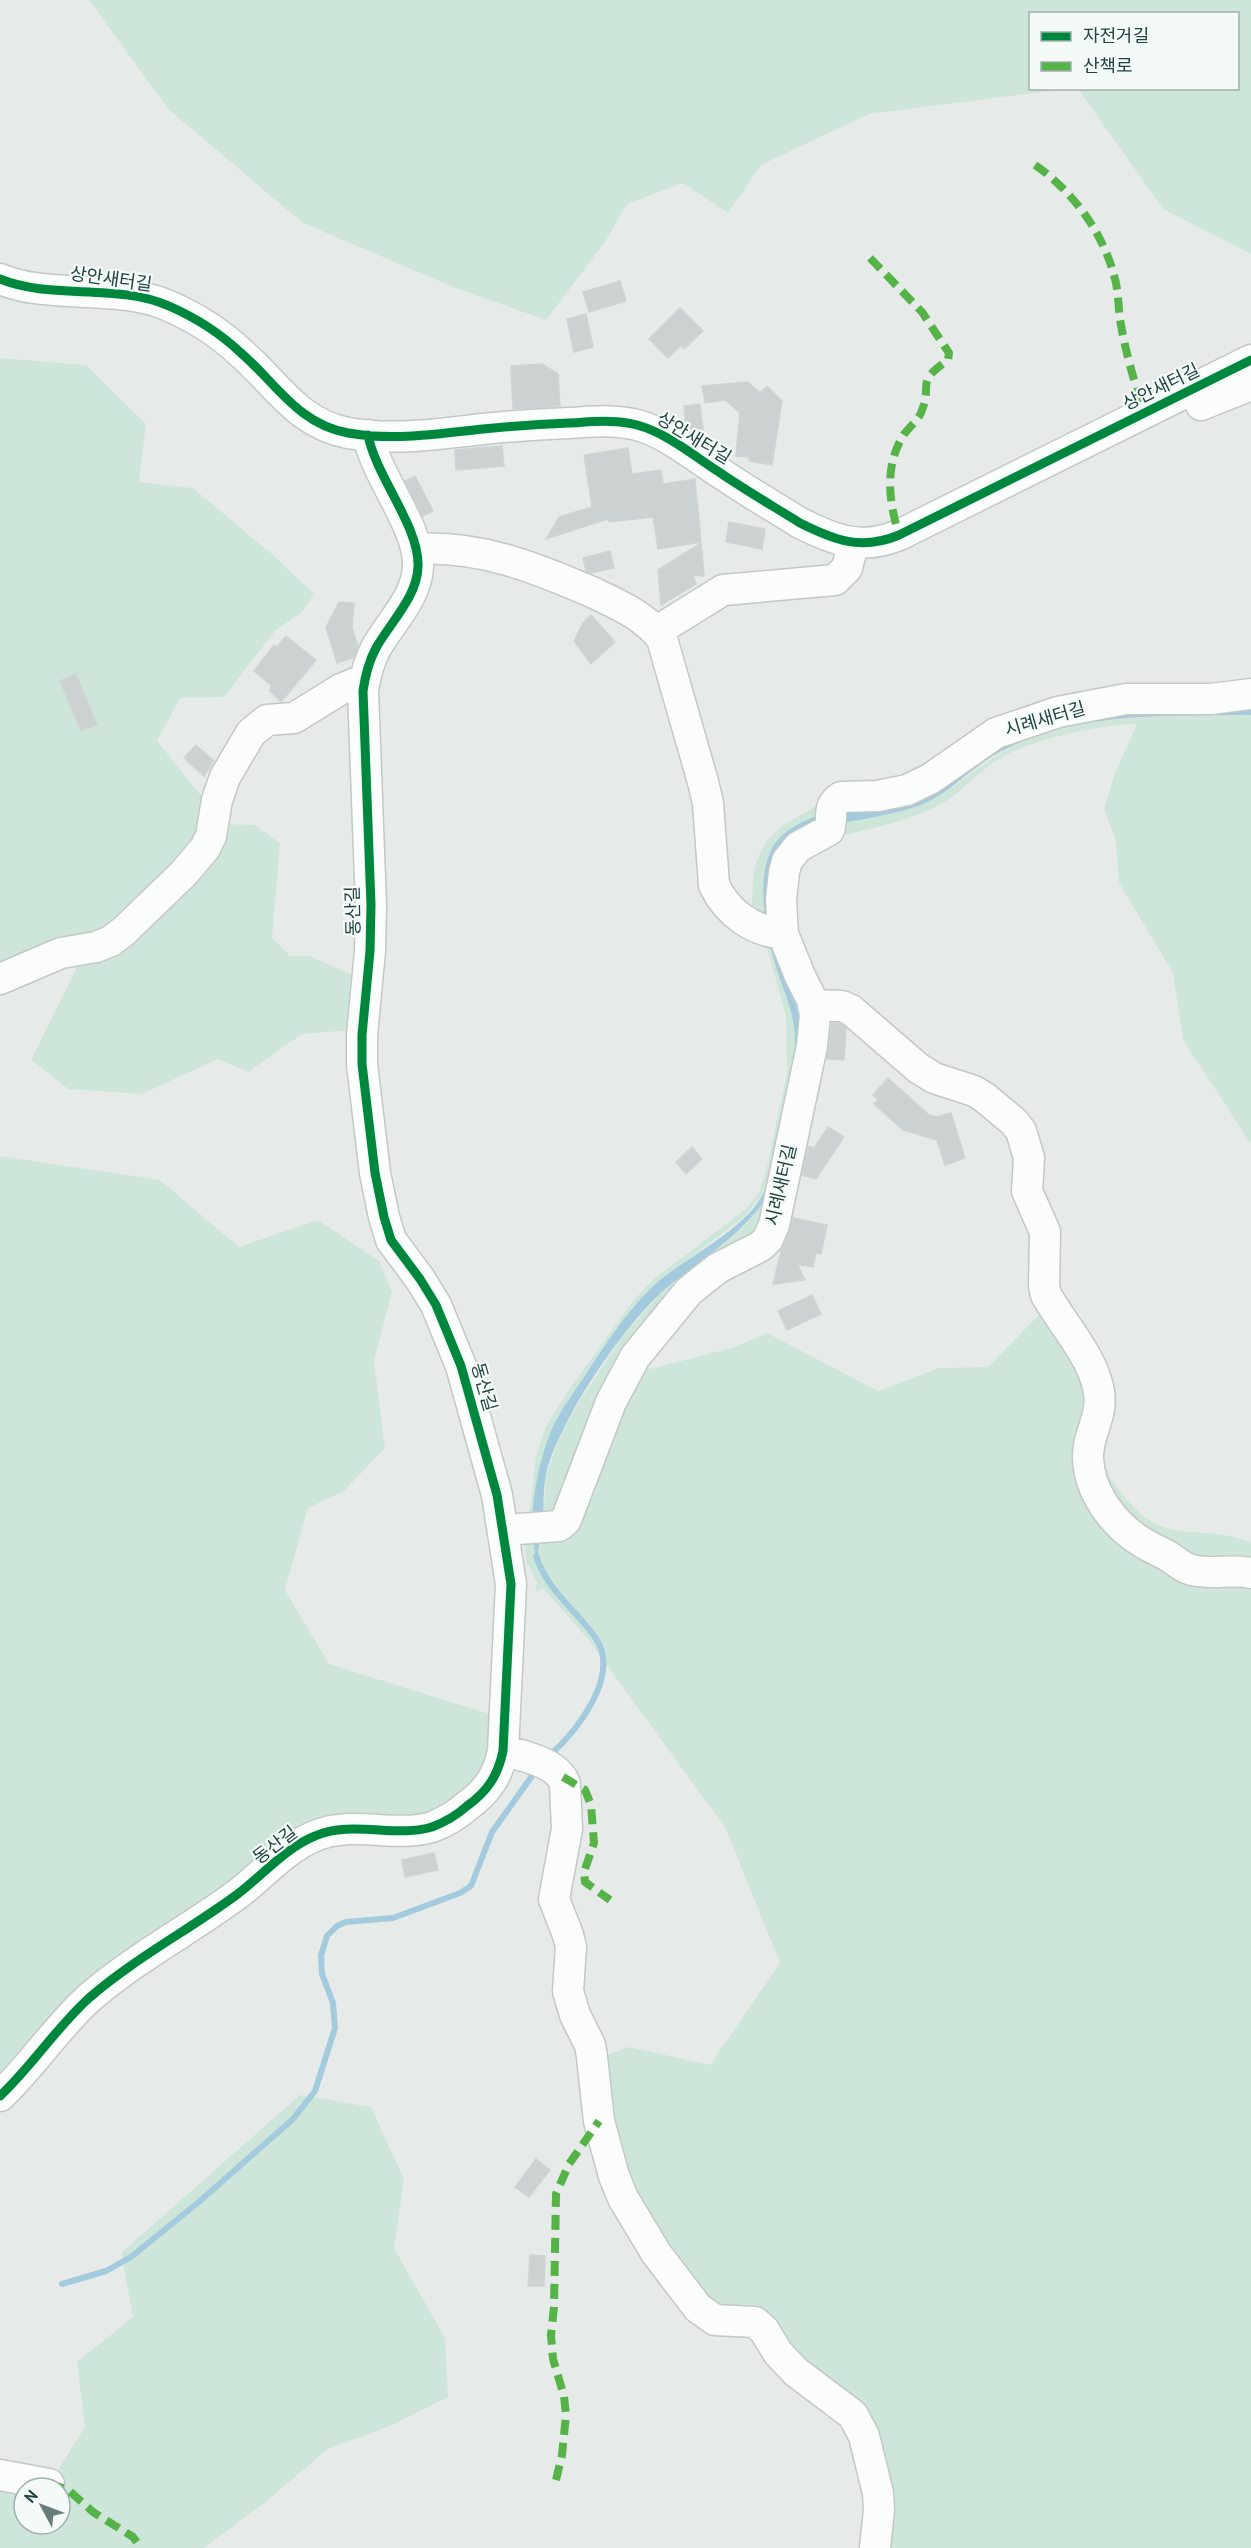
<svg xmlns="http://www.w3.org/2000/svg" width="1251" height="2548" font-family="'PT Sans','Noto Sans KR',sans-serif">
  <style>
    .green { fill: #cee6da }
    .water { fill: #a3cadd }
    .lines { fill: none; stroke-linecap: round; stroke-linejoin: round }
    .stream { stroke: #a3cadd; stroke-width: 6 }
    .building { fill: #ccd2d1; stroke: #ced5d3; stroke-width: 1.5 }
    .minor-casing { stroke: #c3c8c7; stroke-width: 33 }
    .minor { stroke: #fbfcfc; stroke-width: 30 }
    .quiet { stroke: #55b347; stroke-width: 8; stroke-dasharray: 15 8; stroke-linecap: butt }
    .cycleway-casing { stroke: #f4faf8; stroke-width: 13 }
    .cycleway { stroke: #00873e; stroke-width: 9 }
    .labels { text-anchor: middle; stroke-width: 4.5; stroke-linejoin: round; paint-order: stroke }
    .street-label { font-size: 18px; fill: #21423f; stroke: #f4faf8 }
  </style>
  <rect width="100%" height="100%" fill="#e6ebea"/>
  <path class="green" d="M89 0H1251V254L1163 209 1078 89 1238 88V14H1030V88L1064 89 869 114 761 165 728 213 683 183 627 204 605 242 546 320 453 287 303 223 169 110Z
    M0 358 86 365 146 424 139 482 193 488 273 555 314 594 303 611 275 631 224 697 180 698 157 741 211 808 208 833 127 923 0 974Z
    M1251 715V1144L1183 1040 1173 973 1119 883 1116 841 1104 809 1115 773 1137 724C1102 724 1035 739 1004 756 977 771 958 798 930 810 903 821 874 828 846 835L841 829V822C876 816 914 812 945 792 974 773 997 751 1030 739 1100 713 1177 716 1251 715Z
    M823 802 821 815C762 836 764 865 766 920L751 915C753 902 752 890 753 877 761 830 787 824 823 802Z
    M219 824 255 825 280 843 272 938 290 956H309L360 978 352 1030 302 1034 248 1072 218 1059 142 1094 68 1089 31 1060 83 955Z
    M766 944 770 946 794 1022 796 1040 786 1097 764 1192 745 1216 658 1282 636 1304 614 1333 568 1402 553 1428 539 1473 534 1518 529 1519 536 1456 546 1426 566 1394 633 1301 654 1279 747 1208 759 1192 766 1172 787 1073 786 1016Z
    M776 948 782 952C793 981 809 1001 807 1033L773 1194 759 1229 746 1248 723 1258 697 1278 662 1316 630 1356 601 1413 565 1510 558 1518 543 1519 546 1476 561 1433 576 1407 622 1337 660 1294 731 1238 749 1221 769 1194 801 1041C800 1007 786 979 776 948Z
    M0 1156 160 1180 239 1247 318 1220 379 1261 392 1292 374 1361 385 1448 344 1491 308 1508 285 1590 329 1664 496 1716 481 1778 430 1815 340 1821 0 2084Z
    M1043 1311 1083 1372 1090 1425 1124 1534 1251 1576V2548H869L856 2411 722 2318 640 2216 598 2059 629 2047 710 2065 780 1963 726 1829 588 1639 543 1588V1579L542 1589 535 1592 537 1582 526 1561 525 1535 546 1532 638 1364 650 1369 735 1347 767 1333 878 1391 939 1368 988 1367Z
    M1101 1430 1108 1441C1101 1456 1104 1470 1114 1483 1162 1552 1187 1520 1251 1542V1568H1211L1133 1530 1092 1456Z
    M300 2095 371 2107 404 2179 394 2248 445 2338 448 2397 390 2426 328 2449 264 2503 204 2548H0V2479L24 2488V2524H60V2488L51 2481 85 2427 77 2362 133 2317 121 2253Z"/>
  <path class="water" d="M1251 706V715C1167 716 1074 711 998 753 971 768 951 792 923 804 882 820 836 820 795 835L791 988 800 1021 801 1041 769 1194C743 1236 699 1260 662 1292 621 1329 558 1422 546 1475 543 1489 544 1503 543 1516 543 1528 539 1541 538 1552L539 1564C524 1528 537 1466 551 1431 559 1412 573 1394 584 1377 606 1344 629 1307 659 1281 690 1255 749 1227 765 1190 770 1177 771 1164 773 1150 781 1114 795 1077 795 1039 795 1015 784 992 777 970 766 935 753 874 776 842 785 831 796 825 809 819L1006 740 1114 710Z"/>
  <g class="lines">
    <path class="stream" d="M536 1556C547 1590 575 1609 595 1637 622 1675 577 1731 549 1756
      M62 2284 106 2271 131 2257 200 2201 293 2119 315 2091 335 2028 333 2003 322 1974 321 1955 327 1936 337 1926 346 1922 393 1918 460 1893 471 1886 492 1832 537 1769"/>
  </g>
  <path class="building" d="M620 281 626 301 589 312 583 292Z
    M680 308 703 331 684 349 681 345 668 358 649 339Z
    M586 314 593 347 574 352 567 319Z
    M542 364 558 374 560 406 513 409 511 366Z
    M748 382 760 393 767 386 782 401 772 465 749 461 750 457 736 456 740 413 725 400 705 403 702 386Z
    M700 404 703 430 690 432 686 429 684 406Z
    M502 446 504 466 456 470 455 450Z
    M628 448 632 474 661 470 663 484 695 479 701 542 658 549 653 517 609 522 608 519 546 539 559 517 592 507 584 455Z
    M415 476 433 511 423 516 405 481Z
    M729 522 765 529 762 549 726 542Z
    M701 543 704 576 693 575 696 584 661 605 658 570Z
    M610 551 614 568 592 573 586 571 583 558Z
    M339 602 354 603 352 628 358 646 353 658 337 663 326 627Z
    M591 615 615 642 591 664 574 641 583 623Z
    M286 636 316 660 281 702 269 690 272 686 254 671 274 645 277 647Z
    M76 674 97 725 81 731 60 681Z
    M196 745 214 761 204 776 184 758Z
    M832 1023H838L846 1028 844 1060 827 1059Z
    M888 1078 929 1115 937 1117 951 1113 965 1158 945 1165 937 1140 903 1130 874 1104 878 1099 873 1095Z
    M828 1127 844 1137 816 1179 802 1175 808 1146 814 1148Z
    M692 1147 702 1159 686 1174 676 1162Z
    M793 1218 827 1225 821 1254 816 1253 813 1267 797 1264 805 1280 773 1284 781 1251 790 1232Z
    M812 1295 821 1314 787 1330 778 1311Z
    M434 1853 438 1870 405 1877 402 1860Z
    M536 2159 550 2170 529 2197 515 2187Z
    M530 2255 545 2256 544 2286H528Z"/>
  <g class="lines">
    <g class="minor-casing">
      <path id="minor" d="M0 279C50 300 117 283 169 306 194 317 221 334 241 353 276 383 298 424 348 433 393 441 438 434 483 429 512 426 540 424 569 423 590 422 616 419 637 425 667 433 694 456 719 472 745 490 773 506 800 523 834 540 861 551 899 535L1251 360
        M1201 405 1251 385
        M416 549C479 545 537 568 594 593 619 605 645 616 662 639L703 782 708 803 714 885C727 913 753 931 783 934
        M657 631 723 590 835 580 847 568 853 544
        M0 979 61 953 96 947 111 941 124 931 184 873 205 848 211 836 217 800 225 777 251 733 267 720 294 718 341 689 365 679
        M815 1005 842 1006 851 1010 918 1068 934 1078 974 1091 984 1097 1014 1122 1021 1131 1029 1158 1027 1191 1045 1232 1044 1286 1046 1295C1062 1323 1091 1355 1098 1387 1105 1416 1087 1433 1088 1458 1089 1491 1112 1523 1140 1541 1149 1547 1159 1551 1168 1556 1176 1561 1183 1568 1192 1570 1211 1575 1231 1569 1251 1573
        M504 1530 559 1526 566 1520 611 1402 635 1357 689 1291 718 1268 761 1246 768 1239 774 1225 812 1046 815 1015 812 1000 800 976 783 934 781 900 784 872 787 861 798 847 829 830C834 817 826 807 841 797L878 796 907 790 930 779 996 733 1058 712 1126 699H1211L1251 694
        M503 1751C523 1755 558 1763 565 1784L567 1829 554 1899 568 1935 571 1947 568 1991 575 2015 590 2045 592 2057 599 2121 614 2176 623 2198 656 2253 698 2308 715 2320 755 2322 764 2330 778 2353 796 2372 853 2415 864 2436 878 2493 879 2510 875 2548
        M0 2096C32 2066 56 2028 89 1998 134 1959 187 1931 235 1896 261 1877 285 1848 315 1836 351 1820 397 1838 432 1827 445 1822 457 1815 467 1806 488 1791 498 1775 503 1751L511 1584 497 1495 461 1366 436 1305 420 1279 391 1240 384 1217 375 1173 362 1064V1035L370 951 371 905 363 691C365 677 369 661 376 648 390 623 417 597 418 567 420 527 376 477 368 435
        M0 2475 49 2484"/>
    </g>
    <use href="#minor" class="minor"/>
    <path class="quiet" d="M1035 165C1073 191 1104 234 1115 279 1119 294 1118 310 1121 325 1126 354 1135 384 1144 413
      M870 258 922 312 949 353 948 360C914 384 933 382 922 410 919 421 908 427 903 436 884 467 889 502 899 535
      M563 1777 585 1790 591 1805 594 1843 584 1872 585 1882 610 1900
      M556 2480 562 2455 566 2415 564 2396 553 2359 551 2335 554 2307 556 2194 569 2164 599 2121
      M49 2484 67 2489 93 2512 133 2537 141 2548"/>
    <g class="cycleway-casing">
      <path id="cycleway" d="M0 279C50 300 117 283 169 306 194 317 221 334 241 353 276 383 298 424 348 433 393 441 438 434 483 429 512 426 540 424 569 423 590 422 616 419 637 425 667 433 694 456 719 472 745 490 773 506 800 523 834 540 861 551 899 535L1251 360
        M0 2096C32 2066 56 2028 89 1998 134 1959 187 1931 235 1896 261 1877 285 1848 315 1836 351 1820 397 1838 432 1827 445 1822 457 1815 467 1806 488 1791 498 1775 503 1751L511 1584 497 1495 461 1366 436 1305 420 1279 391 1240 384 1217 375 1173 362 1064V1035L370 951 371 905 363 691C365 677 369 661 376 648 390 623 417 597 418 567 420 527 376 477 368 435"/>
    </g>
    <use href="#cycleway" class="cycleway"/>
  </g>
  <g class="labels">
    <g class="street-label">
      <text transform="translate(111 279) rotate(8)" y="6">상안새터길</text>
      <text transform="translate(1161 387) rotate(-26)" y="6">상안새터길</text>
      <text transform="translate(694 438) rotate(31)" y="6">상안새터길</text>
      <text transform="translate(1045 719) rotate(-16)" y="6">시례새터길</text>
      <text transform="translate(353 911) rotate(-91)" y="6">동산길</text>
      <text transform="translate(781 1185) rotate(-77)" y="6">시례새터길</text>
      <text transform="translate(484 1387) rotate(74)" y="6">동산길</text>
      <text transform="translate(275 1845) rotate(-37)" y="6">동산길</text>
    </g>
  </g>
  <rect x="1029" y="12" width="210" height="78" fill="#f4faf8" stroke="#a0b0ae" stroke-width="1.5"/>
  <rect x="1041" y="32" width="30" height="9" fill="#00873e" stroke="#a0b0ae" stroke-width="1.5"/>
  <text x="1083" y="42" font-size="18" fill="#21423f">자전거길</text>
  <rect x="1041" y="62" width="30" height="9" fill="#55b347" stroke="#a0b0ae" stroke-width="1.5"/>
  <text x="1083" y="72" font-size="18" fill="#21423f">산책로</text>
  <g transform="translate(42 2506) rotate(311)"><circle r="28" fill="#f4faf8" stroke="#a0b0ae" stroke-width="1.5"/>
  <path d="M0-4.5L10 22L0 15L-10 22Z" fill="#667d7b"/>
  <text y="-9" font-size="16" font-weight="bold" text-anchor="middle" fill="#21423f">N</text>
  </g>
</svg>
